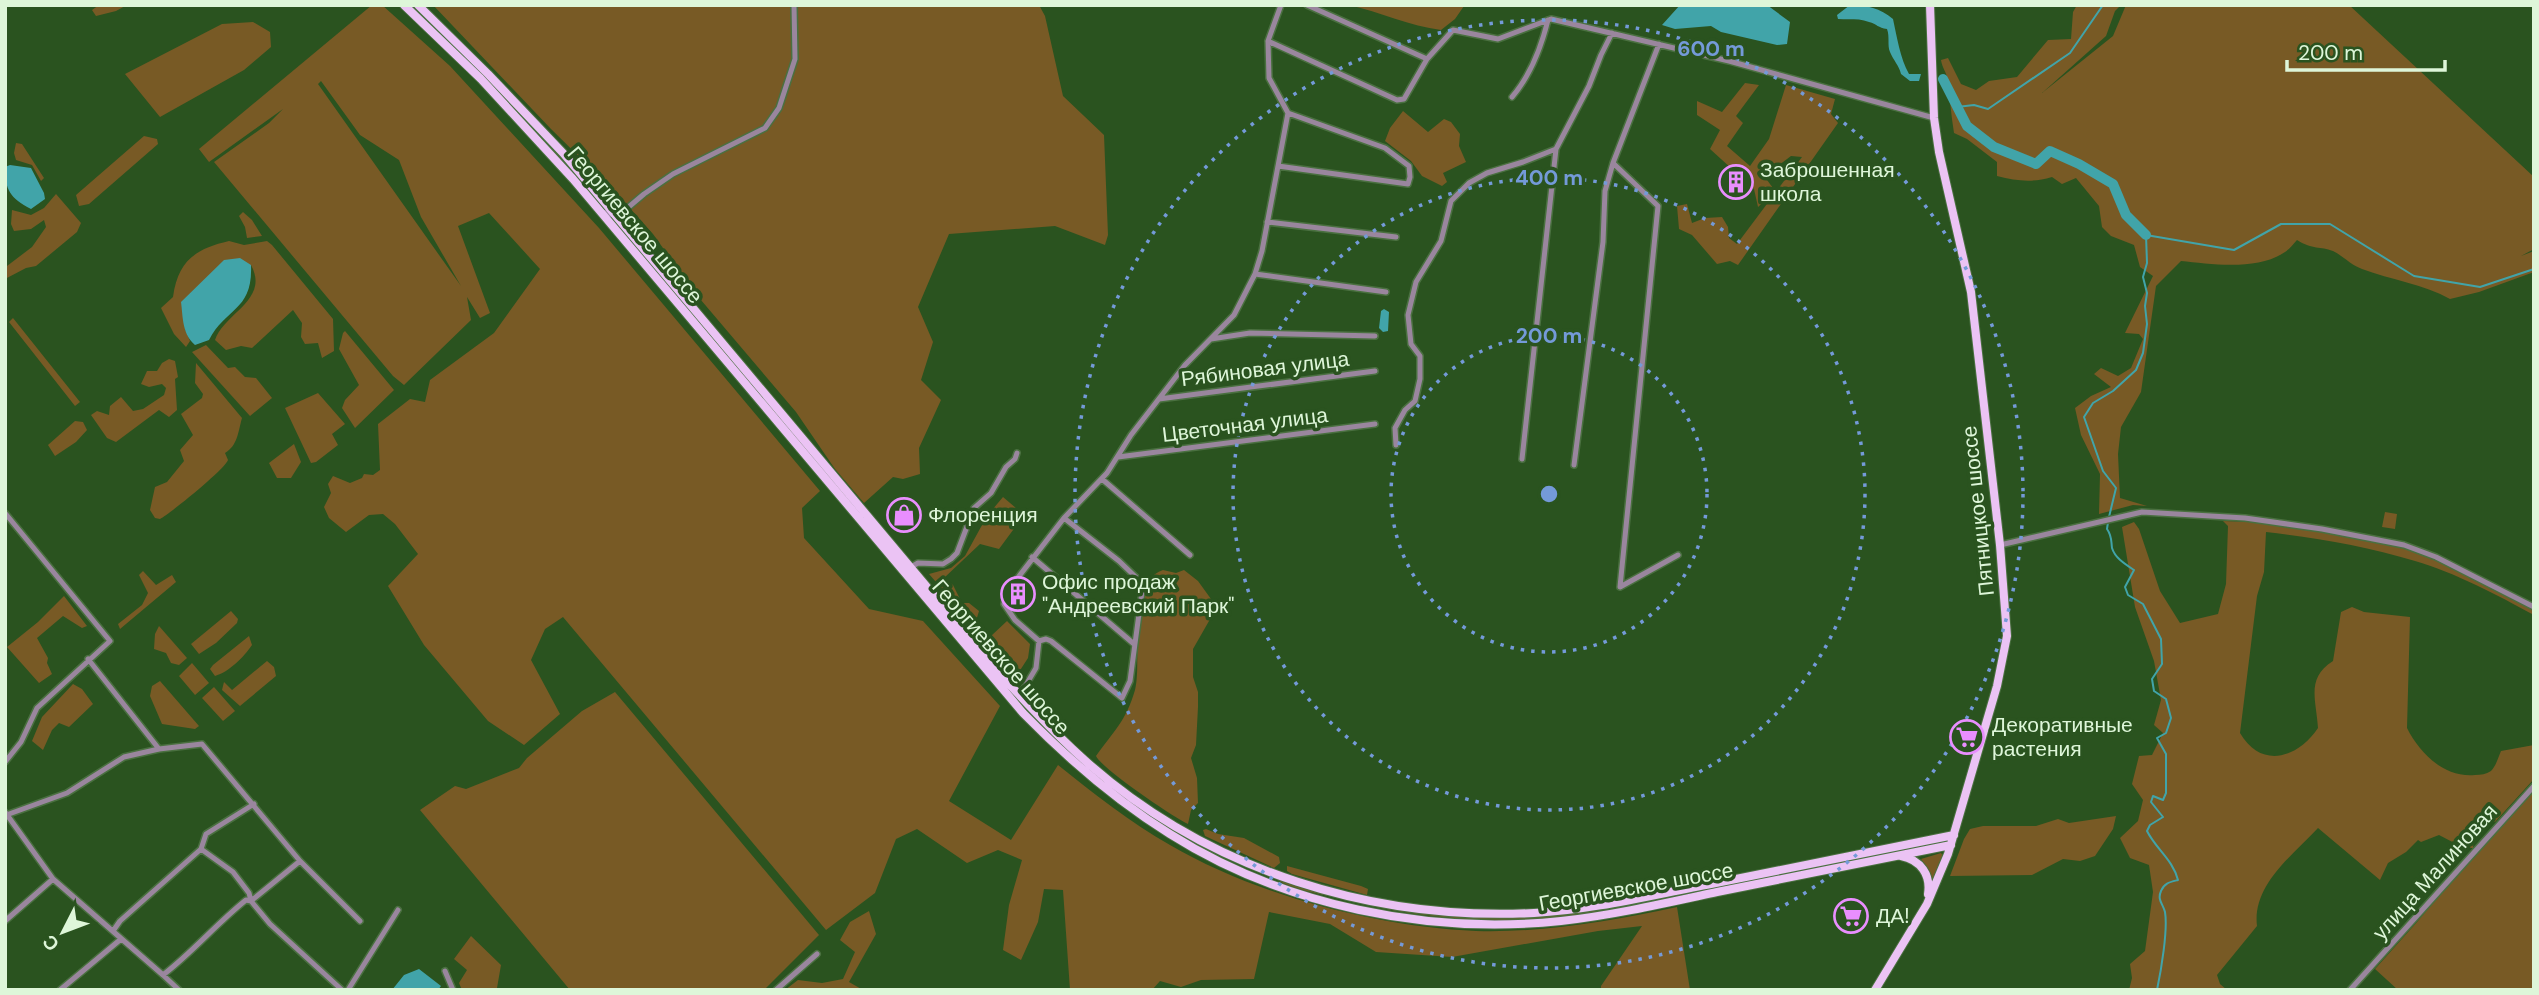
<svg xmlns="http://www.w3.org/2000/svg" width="2539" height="995" font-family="'DM Sans',sans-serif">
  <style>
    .green { fill: #785a25; fill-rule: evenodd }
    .water { fill: #41a4a9 }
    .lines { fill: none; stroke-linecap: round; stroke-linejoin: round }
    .stream { stroke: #41a4a9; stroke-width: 2 }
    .river { stroke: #41a4a9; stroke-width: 10 }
    .minor-casing { stroke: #4a7040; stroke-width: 8 }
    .primary-casing { stroke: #4a7040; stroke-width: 10 }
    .minor { stroke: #9a869e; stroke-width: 5 }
    .primary { stroke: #ebc3f4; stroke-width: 8 }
    .ring { fill: none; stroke: #749ad8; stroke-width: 3.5; stroke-dasharray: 3.5 7 }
    .labels { text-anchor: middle; stroke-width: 7; stroke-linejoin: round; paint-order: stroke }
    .poi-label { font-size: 21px; fill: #def6d9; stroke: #2a531f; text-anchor: start }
    .street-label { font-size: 21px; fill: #def6d9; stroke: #2a531f }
    .centre { fill: #749ad8; stroke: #2a531f; stroke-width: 3.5 }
    .ring-label { font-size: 21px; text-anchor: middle; font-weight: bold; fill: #749ad8; stroke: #2a531f; stroke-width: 7; stroke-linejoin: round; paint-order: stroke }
  </style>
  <rect width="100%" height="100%" fill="#2a531f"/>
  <path class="green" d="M99 5H127L116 11 96 16 92 10Z
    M372 5H382L450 66 599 228 820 491 802 508 804 538 869 609 923 621 1000 706 949 801 1011 840 1058 765C1094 794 1130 822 1170 845 1255 895 1378 927 1476 931 1543 933 1611 921 1677 907L1690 990H1601V986L1642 926 1598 931 1452 957 1376 952 1330 924 1269 912 1254 979 1201 980 1181 987 1160 981 1152 990H1070L1063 890 1044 889 1038 922 1021 960 1003 950 1009 905 1022 860 998 850 967 863 917 829 896 839 875 893 826 930 563 617 545 629 531 660 560 714 524 745 488 721 424 645 388 586 418 554 395 524 383 514 369 515 346 532 329 518 324 507 331 493 328 484 333 476 350 483 362 478 364 474 373 475 380 470 378 424 410 399 425 402 430 380 494 333 540 269 489 213 458 226 490 313 480 318 467 297 471 320 404 385 393 376 214 162 269 123 283 109 209 162 199 149ZM321 81 360 135 399 160 421 217 461 286 318 84Z
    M409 5H413C466 57 519 110 568 165L567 167 483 78Z
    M433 5H1039L1045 16 1063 96 1104 135 1108 235 1105 245 1055 226 949 234 918 307 933 342 921 380 941 400 919 448 920 474 903 479 893 477 864 503 835 469 796 412 695 293 653 234 619 196 551 129Z
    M1349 5H1463L1464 6 1455 19 1441 30C1410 26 1380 12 1349 5Z
    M2077 5H2121L2115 11 2106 36 2042 93 2113 36 2126 5H2349L2534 177V249L2521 256 2534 251V272L2479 292 2450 299C2423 284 2391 280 2362 269 2351 265 2343 256 2333 251 2320 246 2313 250 2297 240 2293 244 2290 249 2285 252 2258 271 2211 264 2181 261L2156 286 2141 392 2121 427 2118 454 2120 498 2147 506 2133 505 2099 514 2100 474 2081 435 2075 408 2091 396 2111 387 2094 374 2101 368 2118 376 2131 368 2143 339 2139 334 2125 333 2153 276 2140 267 2134 245 2111 236 2102 227 2099 206 2076 178 2062 184 2052 177C2032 183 2017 181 1997 176V162L1967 139 1954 133C1951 115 1950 99 1948 81 1947 73 1942 68 1941 60L1948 58 1961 84 1976 90 1989 81 2017 77 2048 40 2071 39 2073 12Z
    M253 22 270 32 271 47 244 70 160 117 125 74 222 24Z
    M1745 83 1759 85 1736 116 1743 123 1727 146 1750 166 1769 139 1786 85 1835 99 1831 114 1838 123 1738 265 1730 261 1717 264 1692 235 1679 229 1677 206 1687 204 1692 223 1705 218 1722 217 1728 227 1729 238 1737 244 1802 157 1791 156 1764 176 1773 188 1768 198 1758 207 1754 189 1710 149 1720 130 1697 115V101L1722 112Z
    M1403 111 1428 132 1444 119 1451 122 1460 134 1459 146 1466 162 1443 173 1447 182 1442 186 1422 176 1411 161 1385 141 1390 128Z
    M144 136 157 139 158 144 89 204 79 206 76 195Z
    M16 143 22 144 44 178 41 181 32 165 16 160 14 153Z
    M56 194 81 223 77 232 36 266 26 268 5 279 7 266 32 247 46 227 44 220 31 229 14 231 11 224 12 210 31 215 44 208Z
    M243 212 252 220 262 236 247 238 245 227 239 216Z
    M229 241 244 245 267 241 272 245 333 319 334 351 322 358 318 343 305 344 301 337 302 323 293 310 252 348 241 346 226 350 215 340C224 313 270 300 251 265L185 329 190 341 186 347 174 334 161 308 173 297C178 261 195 249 229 241Z
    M13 318 80 402 75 406 9 322Z
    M345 331 394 390 355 428 342 408 345 400 359 385 339 349 343 333Z
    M206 345 228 368 235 367 245 377 256 378 272 398 250 416 192 352Z
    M169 359 175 361 178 377 175 379 177 410 169 417 159 410 116 442 107 438 91 415 97 411 109 415 110 406 121 397 133 411 143 409 164 395 166 388 162 384 149 387 141 384 147 371H157L162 363Z
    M196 363 242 418C238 432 238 445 225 453L228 460C225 469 171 513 160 519L155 518 150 510 155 487 167 482 184 461 180 450 193 435 181 414 202 398 203 394 195 383Z
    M318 393 345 424 332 434 338 445 316 462 311 463 285 408Z
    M75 421 83 422 87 430 76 442 55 456 48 445Z
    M294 444 301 462 291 478H277L269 463Z
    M1003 497 1024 515 999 549 980 544 944 578 953 585 962 603H969L979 611 976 621 991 636 1007 621 1030 644 1028 658 1017 675 929 574 951 568 965 556 987 516Z
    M2385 512 2397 514 2395 529 2382 527Z
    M2223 521 2250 522 2312 529 2404 548 2450 566 2534 610V615C2499 596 2454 572 2415 561 2366 546 2317 538 2266 532L2264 572 2257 596 2240 733C2261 769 2297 759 2318 728 2316 699 2306 678 2333 661L2341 612 2352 607 2364 612 2410 617 2407 728C2420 754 2445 778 2475 775 2481 775 2486 774 2491 771 2496 766 2498 758 2501 751L2534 745V779L2495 822 2480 824 2475 830 2473 848H2464L2439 835 2421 842 2418 840 2406 852 2388 863 2380 880 2318 828C2293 855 2252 885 2257 926L2217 975 2220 984 2227 990H2129L2132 978 2130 964 2145 951 2153 892 2149 865 2130 858 2120 838 2138 821 2143 800 2132 784 2139 756 2152 755 2163 733 2154 725 2161 700 2154 661 2135 607 2122 527 2134 522 2139 529 2160 591 2180 623 2218 614 2226 584 2228 526Z
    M1163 570 1176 573 1184 570 1198 581 1211 599 1213 614 1193 649V677L1198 692V707L1196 745 1191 758 1197 778 1198 803 1191 810 1188 824C1173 817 1101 768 1096 756 1114 731 1126 721 1135 690 1143 657 1124 583 1163 570Z
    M143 571 156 585 172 575 176 582 120 629 118 624 142 605 148 593 139 575Z
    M64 596 87 626 82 628 63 616 37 638 48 658 47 663 52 674 39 683 7 647 38 622Z
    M231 611 238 619 237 623 216 643 199 654 191 644Z
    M159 626 187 658 179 665 171 663 166 653 154 649 155 634Z
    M249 636 252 645C244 657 229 672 215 676L210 669 213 665Z
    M267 661 274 667 276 676 240 706 222 690 224 682 232 690Z
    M192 663 209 683 195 695 179 676Z
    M160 681 199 726 195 729 162 724 150 696 152 686Z
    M73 684 82 689 93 704 69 727 59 723 52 730 43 750 32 741 42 717Z
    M214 687 235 711 223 721 202 698Z
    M615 692 819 935 764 990H570L420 810 455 786 466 789 519 768 527 758 582 711Z
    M1032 713C1078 763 1130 801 1187 836L1186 839C1142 812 1103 783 1064 749 1053 739 1037 726 1032 713Z
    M2528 790 2534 795V990H2398L2375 969 2417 922Z
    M2116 816 2113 829 2095 856 2080 861 2063 859 2032 875 1950 876 1964 839 1970 829 1983 826H2036L2058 819 2069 823Z
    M1206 829 1218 834 1244 838 1279 857 1280 863 1274 868 1205 836 1203 830Z
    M1941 853 1943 856 1933 882 1929 870 1921 859Z
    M1287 866 1361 886 1368 889 1367 895 1292 874 1287 871Z
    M1754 878 1756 879 1754 881 1669 899 1614 908Z
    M1277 880 1377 906 1430 914 1475 917 1603 909C1588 916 1568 916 1551 918 1477 924 1404 916 1333 897 1315 893 1294 889 1277 880Z
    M869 911 876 934 849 982 863 990H785L798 980 822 983 843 979 855 952 840 940 850 922Z
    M471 936 501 965 497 988 495 990H462L459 983 467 970 454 959Z"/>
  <path class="water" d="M1680 5H1767L1790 22 1787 44 1777 45 1721 32 1711 26 1675 29 1662 25Z
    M1850 5C1867 5 1880 8 1893 19 1897 37 1900 58 1909 74H1921L1919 81H1910L1901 74C1899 65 1893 60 1890 52 1887 45 1890 37 1887 29 1878 28 1877 24 1869 22 1859 18 1849 20 1838 19L1837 15Z
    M10 165 31 168 44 193 45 199 31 209C10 198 5 190 5 167Z
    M240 258 251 265C253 311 226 307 209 340L195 345C182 334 183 317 181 302L224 260Z
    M1384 309 1389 312 1388 331 1383 332 1379 328 1381 311Z
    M419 969 441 986 438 990H392L404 975Z"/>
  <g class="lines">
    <path class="stream" d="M1957 107 1974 105 1988 109 2070 53 2103 5
      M2109 517 2116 488 2103 471 2084 417 2093 403 2113 391 2136 370 2143 353 2147 324 2145 306 2147 293 2143 277 2147 263 2146 235 2234 250 2281 224H2330L2414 276 2480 287 2534 269
      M2108 522 2107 529C2112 536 2111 540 2112 548 2115 558 2125 564 2134 570L2125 587 2128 595 2143 604 2161 639 2162 664 2152 679 2154 691 2166 699 2171 718 2166 733 2157 738 2166 754V793L2163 800 2153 796 2151 802 2163 817 2150 825 2147 831C2156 849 2173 860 2178 880 2170 882 2164 883 2161 891 2157 900 2163 904 2165 912 2168 930 2161 971 2157 990"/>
    <path class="river" d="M1943 79 1967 126 1994 147 2036 164 2050 151 2079 164 2113 184 2126 215 2146 235"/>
    <g class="minor-casing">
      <path id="minor" d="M1307 5 1427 59
        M1268 41 1397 100 1404 99 1427 59 1453 30 1498 39 1551 19 1729 61 1934 118
        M1659 44 1613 163 1658 206 1620 587 1678 555
        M1512 97C1531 75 1541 48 1548 20
        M1278 166 1408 184 1410 177 1409 166 1385 148 1288 113
        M602 212 618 216 644 194 673 174 765 128 779 108 795 59 794 5
        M1267 222 1396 237
        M1255 274 1386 292
        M1211 339 1250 333 1375 336
        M1159 399 1375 371
        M1396 445 1395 428 1405 410 1415 401 1420 379V356L1411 344 1408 315 1416 282 1441 241 1451 201 1469 183 1487 173 1523 162 1556 149 1589 86 1601 55 1612 33
        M1118 457 1375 424
        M1522 459 1556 149
        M1574 465 1603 242 1605 191 1613 163
        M1102 479 1190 555
        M5 513 110 641 37 708 21 742 5 762
        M2000 545 2142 512 2245 518 2322 529 2404 545 2436 557 2534 607
        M1032 557 1134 644
        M911 567 918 563 943 564 951 559 957 553 974 508 991 493 1006 467 1015 459 1017 453
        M1039 641 1046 639 1051 641 1122 698 1130 681 1143 584 1119 561 1064 518
        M88 659 159 749
        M1020 695 1036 668 1039 641 1015 620 1004 604 1006 593 1064 518 1107 473 1131 435 1185 365 1234 315 1255 274 1262 251 1288 113 1269 78 1268 41 1281 5
        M5 812 53 879 163 975C193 952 216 924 246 900L251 901 300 861 202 744 159 749 124 757 67 793 9 814
        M201 849 233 872 249 893 251 901 270 924 342 990
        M300 861 360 921
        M5 921 53 879
        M113 931 120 921 201 849 206 834 254 804
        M445 971 453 990
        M163 975 179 990
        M60 990 121 939
        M348 990 398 910
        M776 990 817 954
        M2350 990 2534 786"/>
    </g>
    <g class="primary-casing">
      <path id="primary" d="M404 5 481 79 573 179 1023 713C1068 759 1115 800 1170 834 1284 906 1428 935 1561 921 1614 915 1666 903 1717 892 1795 876 1873 860 1951 845
        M418 5 488 74 563 153 1000 674C1028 705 1057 736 1089 764 1211 871 1373 921 1534 913 1593 910 1652 895 1711 884 1792 867 1873 851 1954 835
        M1901 856C1921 860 1931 875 1928 894
        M1875 990 1927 904 1948 854 1997 686 2007 636 2000 545 1971 292 1939 152 1934 118 1930 5"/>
    </g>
    <use href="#minor" class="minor"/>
    <use href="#primary" class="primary"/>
  </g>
  <g class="ring">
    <circle cx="1549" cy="494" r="158"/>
    <circle cx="1549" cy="494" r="316"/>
    <circle cx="1549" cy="494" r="474"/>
  </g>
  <defs>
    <g id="building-ring" transform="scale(1.75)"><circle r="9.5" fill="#2a531f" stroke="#e98efe" stroke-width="1.5"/><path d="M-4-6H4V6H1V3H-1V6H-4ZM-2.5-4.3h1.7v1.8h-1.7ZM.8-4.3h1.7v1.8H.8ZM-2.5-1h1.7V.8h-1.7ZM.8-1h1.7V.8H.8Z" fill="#e98efe"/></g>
    <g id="shop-ring" transform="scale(1.75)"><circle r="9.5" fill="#2a531f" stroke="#e98efe" stroke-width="1.5"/><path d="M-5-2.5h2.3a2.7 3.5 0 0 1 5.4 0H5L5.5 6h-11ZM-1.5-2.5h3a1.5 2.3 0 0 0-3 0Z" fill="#e98efe"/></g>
    <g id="supermarket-ring" transform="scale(1.75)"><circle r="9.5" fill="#2a531f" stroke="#e98efe" stroke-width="1.5"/><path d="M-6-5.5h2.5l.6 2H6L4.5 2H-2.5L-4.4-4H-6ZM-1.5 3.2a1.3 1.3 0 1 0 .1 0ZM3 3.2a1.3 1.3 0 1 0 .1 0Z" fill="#e98efe"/></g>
  </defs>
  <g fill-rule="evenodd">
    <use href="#building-ring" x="1736" y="182"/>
    <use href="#shop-ring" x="904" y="515"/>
    <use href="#building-ring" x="1018" y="594"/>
    <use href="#supermarket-ring" x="1967" y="737"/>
    <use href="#supermarket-ring" x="1851" y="916"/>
  </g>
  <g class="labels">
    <g class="poi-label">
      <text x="1760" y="177">Заброшенная<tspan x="1760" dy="24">школа</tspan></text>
      <text x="928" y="522">Флоренция</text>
      <text x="1042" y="589">Офис продаж<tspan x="1042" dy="24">"Андреевский Парк"</tspan></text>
      <text x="1992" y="732">Декоративные<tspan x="1992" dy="24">растения</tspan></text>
      <text x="1876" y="923">ДА!</text>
    </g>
    <g class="street-label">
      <text transform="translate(635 225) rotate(50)" y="7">Георгиевское шоссе</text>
      <text transform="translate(1265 369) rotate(-7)" y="7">Рябиновая улица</text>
      <text transform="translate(1245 425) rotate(-7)" y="7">Цветочная улица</text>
      <text transform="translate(1978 511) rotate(-96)" y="7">Пятницкое шоссе</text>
      <text transform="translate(1001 657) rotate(49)" y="7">Георгиевское шоссе</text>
      <text transform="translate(2435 872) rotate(-48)" y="7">улица Малиновая</text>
      <text transform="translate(1636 887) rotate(-10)" y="7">Георгиевское шоссе</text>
    </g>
  </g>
  <circle cx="1549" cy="494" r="10" class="centre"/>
  <g class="ring-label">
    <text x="1711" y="56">600 m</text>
    <text x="1549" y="185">400 m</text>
    <text x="1549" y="343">200 m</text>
  </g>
  <rect width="2539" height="995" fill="none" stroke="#def6d9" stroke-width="14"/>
  <g transform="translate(63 932) rotate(228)" stroke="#2a531f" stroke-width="5" paint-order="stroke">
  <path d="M0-5L12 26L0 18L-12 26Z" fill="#def6d9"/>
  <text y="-10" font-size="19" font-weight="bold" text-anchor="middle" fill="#def6d9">С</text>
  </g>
  <path d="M2287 60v10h158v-10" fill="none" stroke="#def6d9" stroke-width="3.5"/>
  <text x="2298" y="60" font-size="21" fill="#def6d9" stroke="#2a531f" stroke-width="5" paint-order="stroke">200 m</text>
</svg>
